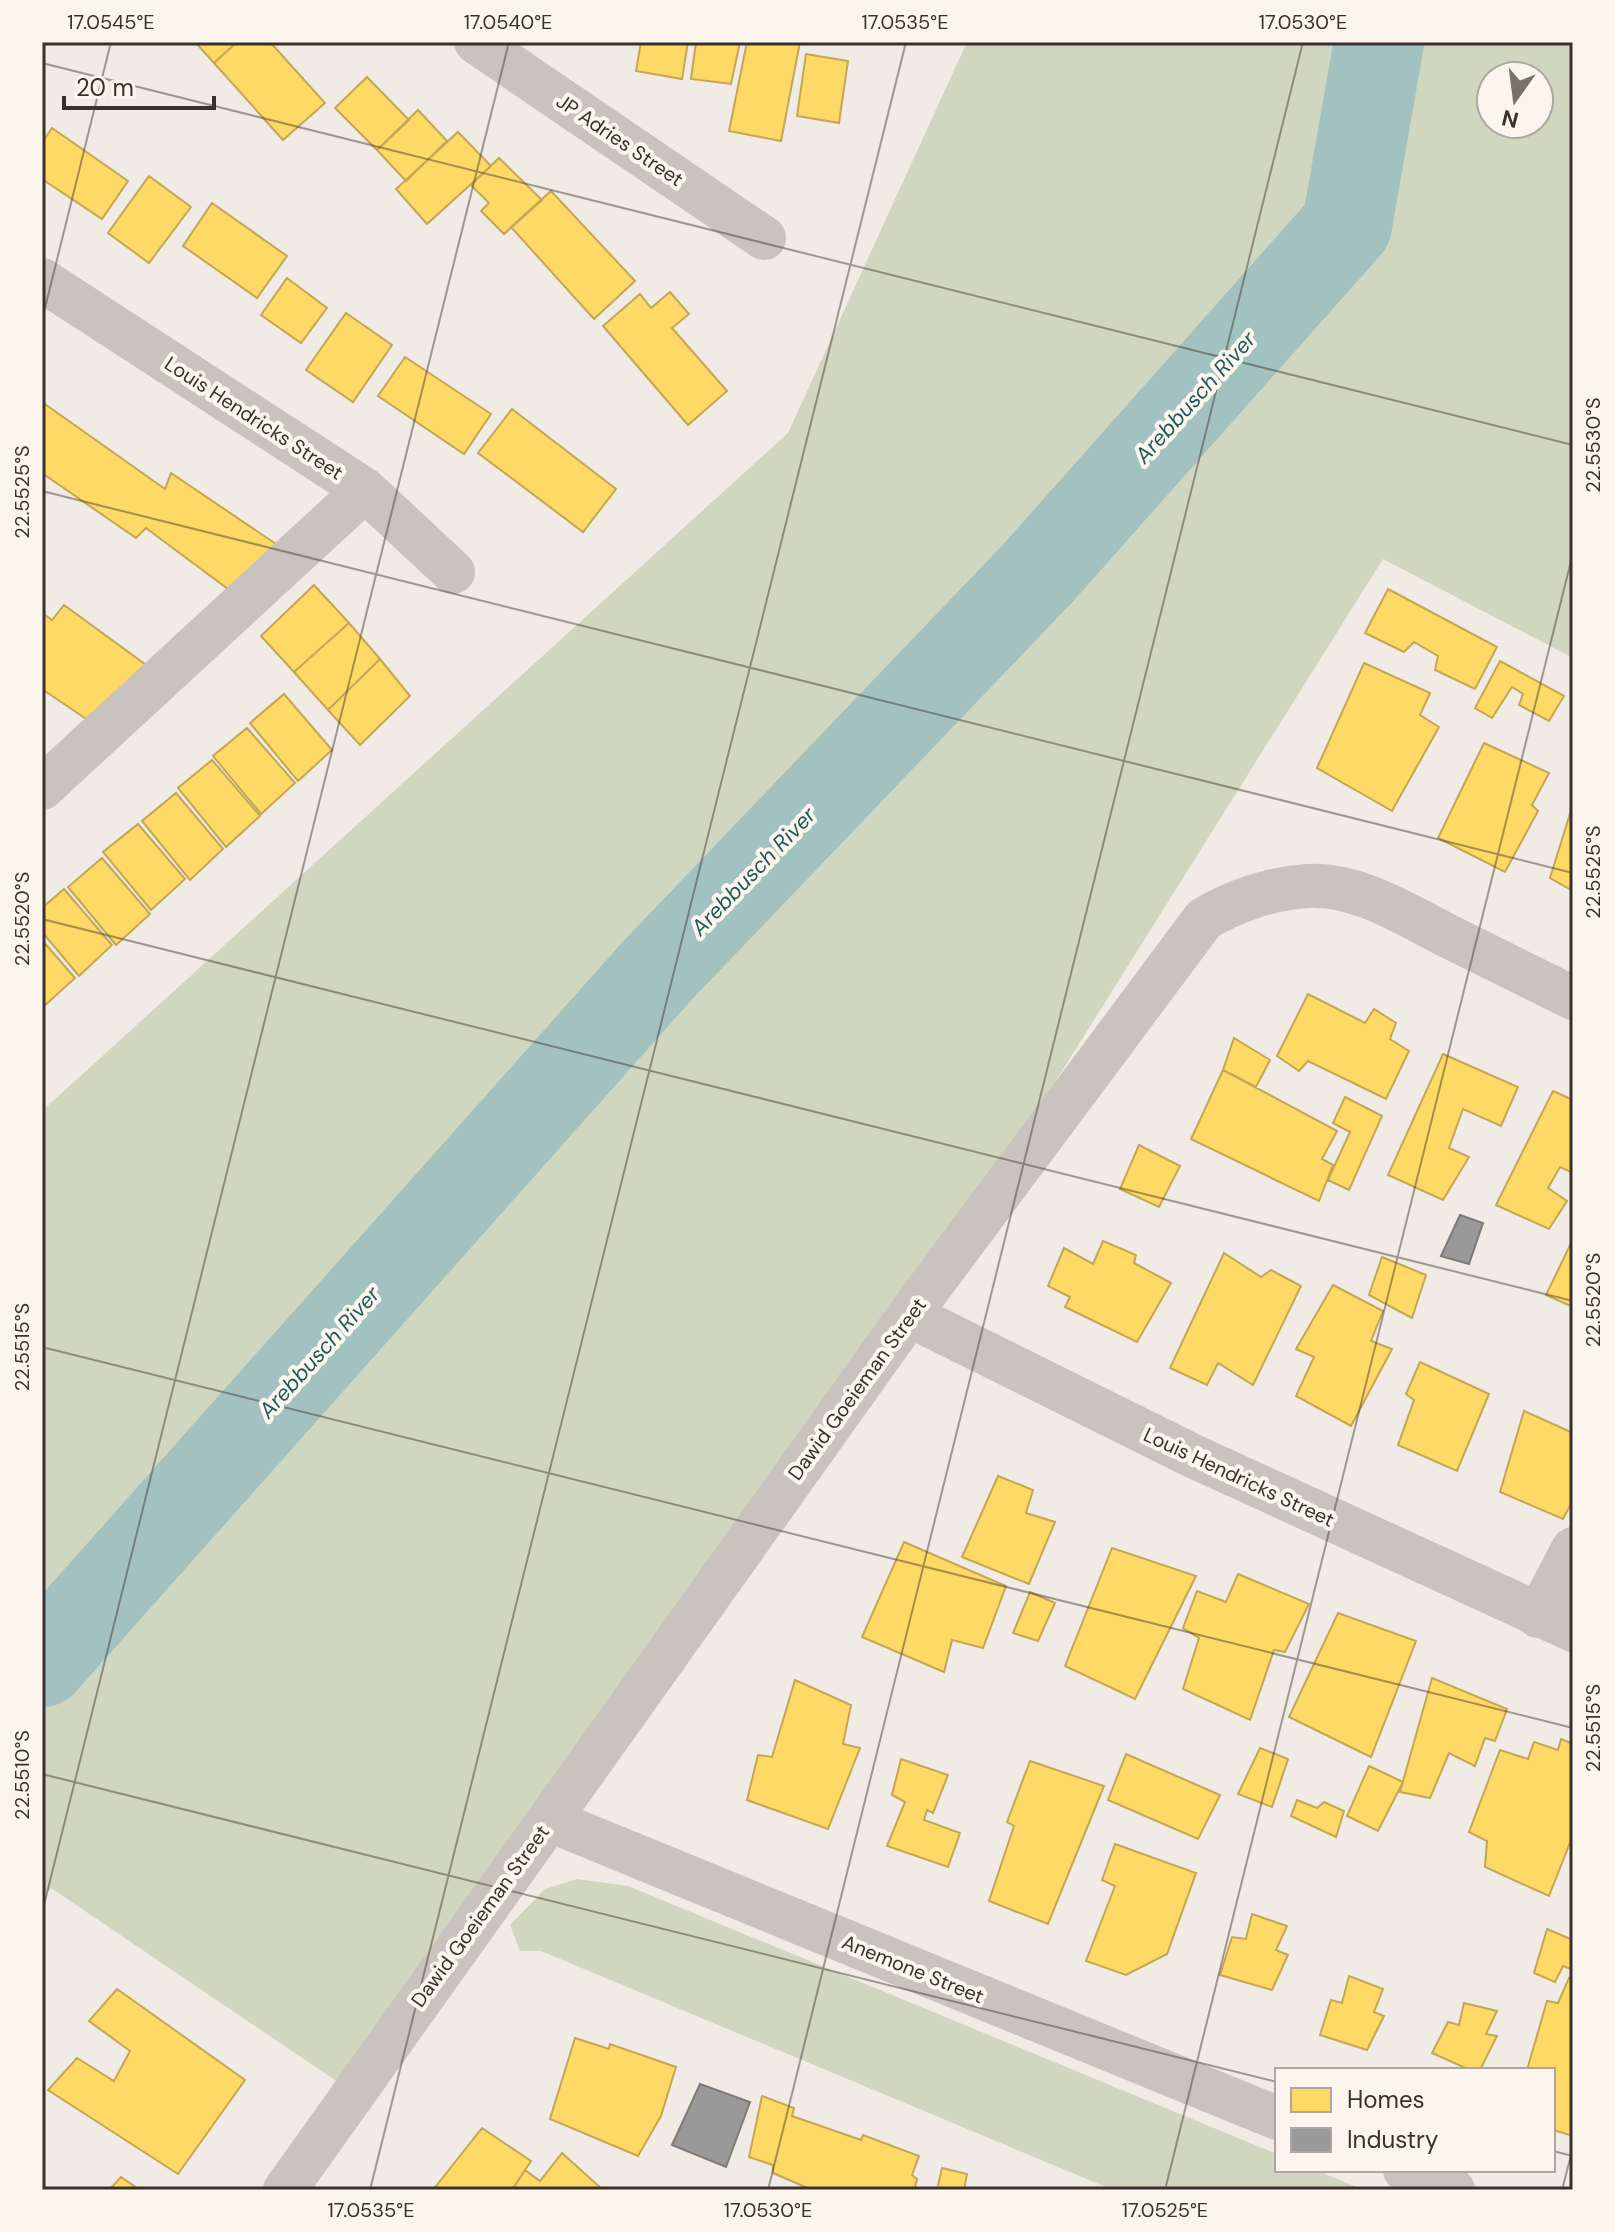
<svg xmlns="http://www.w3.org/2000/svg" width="1615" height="2232" font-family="'DM Sans',sans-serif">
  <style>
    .green { fill: #d1d6bf; fill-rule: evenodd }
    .homes { fill: #ffd966; stroke: #c4a654; stroke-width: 2 }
    .industry { fill: #999; stroke: #7d7a78; stroke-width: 2 }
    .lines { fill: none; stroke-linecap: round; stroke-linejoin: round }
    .river { stroke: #a1c2c1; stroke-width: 90 }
    .minor { stroke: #c9c3be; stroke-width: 44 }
    .ticks { fill: none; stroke: #3b302b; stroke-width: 2; stroke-opacity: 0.45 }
    .labels { text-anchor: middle; stroke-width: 8; stroke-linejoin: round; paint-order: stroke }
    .street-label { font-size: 20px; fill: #3b302b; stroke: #fbf5ee }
    .water-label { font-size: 22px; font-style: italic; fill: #1f5a5e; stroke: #fbf5ee }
    .neatline { fill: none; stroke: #3b302b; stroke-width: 3 }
    .ticks-label { font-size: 20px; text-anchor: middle; fill: #3b302b }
  </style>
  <rect width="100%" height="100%" fill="#f0ebe5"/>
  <path class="green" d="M967 42H1573V658L1383 559 909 1315 354 2093 51 1888 42 1900V1111L788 433ZM1491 76H1539V124H1491Z
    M577 1879 628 1886 1277 2154V2170H1315L1364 2190H1113L541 1951H520L510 1925 545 1889Z"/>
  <path class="homes" d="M195 42H237L214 63Z
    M237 42H270L325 103 283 140 214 63Z
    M641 42H688L682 79 636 71Z
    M696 42H740L731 84 691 79Z
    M747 42H800L781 141 729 131Z
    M806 54 848 61 839 123 797 116Z
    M367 77 409 120 377 150 335 108Z
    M418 110 447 141 406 181 377 150Z
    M52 128 128 181 102 219 42 179V143Z
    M458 132 491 166 427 224 396 189Z
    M499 158 542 200 504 234 481 211 489 203 471 185Z
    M149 176 191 207 149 263 108 233Z
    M551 191 635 281 594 319 511 227Z
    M212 203 287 256 257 298 183 246Z
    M287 278 327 308 301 343 261 315Z
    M670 292 689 314 672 328 727 391 688 425 603 326 640 294 651 308Z
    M346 313 392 345 353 402 306 370Z
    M405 357 491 414 464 454 378 396Z
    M42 402 165 489 171 473 276 544 240 598 146 528 136 538 42 473Z
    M512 409 616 489 583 532 478 453Z
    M314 585 349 623 294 672 261 636Z
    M1388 589 1497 647 1475 689 1435 670 1438 656 1414 642 1404 652 1365 633Z
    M64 605 153 670 101 729 42 689V613L52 620Z
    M349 623 380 659 328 710 294 672Z
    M380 659 410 696 360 745 328 710Z
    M1500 661 1564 696 1549 721 1519 705 1523 694 1512 687 1492 718 1475 708Z
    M1364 663 1430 693 1420 715 1439 727 1392 811 1317 768Z
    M284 694 332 750 298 781 250 723Z
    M247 728 295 783 261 814 213 756Z
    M1484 743 1549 773 1532 805 1538 811 1505 872 1438 838Z
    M212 760 260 816 226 847 178 788Z
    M176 793 223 849 190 880 142 821Z
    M1573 804V891L1550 878Z
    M138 824 185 879 151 910 103 852Z
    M102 858 150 914 116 945 68 887Z
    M64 889 112 945 79 976 42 932V908Z
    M42 940 75 978 42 1008Z
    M1308 994 1365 1023 1374 1009 1396 1023 1390 1039 1409 1051 1386 1099 1308 1061 1299 1071 1277 1056Z
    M1234 1038 1270 1060 1256 1087 1223 1070Z
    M1443 1054 1518 1087 1501 1126 1463 1109 1449 1148 1469 1157 1443 1200 1388 1175Z
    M1223 1070 1337 1131 1322 1159 1333 1165 1319 1201 1191 1139Z
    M1553 1091 1573 1100V1173L1560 1167 1548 1188 1567 1201 1549 1229 1496 1205Z
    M1345 1097 1382 1116 1349 1190 1328 1180 1350 1132 1333 1123Z
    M1139 1145 1180 1166 1159 1207 1120 1189Z
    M1573 1239V1307L1546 1295Z
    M1103 1241 1136 1255 1134 1263 1171 1283 1137 1342 1065 1307 1070 1297 1048 1286 1064 1248 1093 1264Z
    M1224 1253 1261 1277 1271 1270 1301 1286 1253 1385 1218 1363 1207 1385 1170 1368Z
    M1382 1257 1426 1275 1412 1318 1369 1295Z
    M1333 1285 1383 1311 1371 1341 1392 1349 1351 1426 1296 1396 1314 1357 1296 1349Z
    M1420 1362 1489 1394 1457 1471 1398 1445 1414 1400 1406 1394Z
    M1524 1411 1573 1433V1500L1563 1519 1500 1492Z
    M998 1476 1033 1490 1026 1513 1055 1522 1029 1584 962 1557Z
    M904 1542 1006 1586 983 1648 952 1640 944 1672 862 1637Z
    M1112 1548 1196 1576 1135 1699 1065 1666Z
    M1238 1574 1309 1604 1285 1652 1274 1650 1250 1720 1183 1689 1199 1638 1183 1628 1197 1591 1226 1602Z
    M1030 1592 1055 1603 1038 1641 1013 1633Z
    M1338 1613 1416 1641 1371 1757 1289 1717Z
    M1432 1678 1507 1709 1495 1741 1485 1738 1475 1766 1449 1753 1430 1798 1400 1792Z
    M795 1680 851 1705 843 1744 860 1748 828 1829 747 1800 758 1755 772 1757Z
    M1561 1739 1573 1744V1835L1549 1896 1485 1867 1487 1841 1469 1832 1500 1750 1528 1759 1534 1742 1558 1750Z
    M1260 1748 1288 1759 1272 1807 1238 1794Z
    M1126 1754 1220 1795 1198 1839 1108 1800Z
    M901 1759 948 1775 933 1813 927 1810 924 1820 960 1833 948 1867 887 1846 905 1802 892 1795Z
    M1030 1761 1104 1786 1048 1924 989 1901 1014 1826 1007 1822Z
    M1369 1766 1403 1782 1378 1831 1347 1816Z
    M1297 1800 1317 1808 1324 1802 1344 1811 1336 1837 1291 1816Z
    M1115 1844 1196 1873 1167 1954 1126 1975 1086 1961 1115 1886 1102 1880Z
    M1252 1914 1287 1926 1276 1950 1288 1955 1272 1990 1220 1975 1232 1937 1246 1939Z
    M1547 1929 1573 1940V1970L1563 1966 1555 1982 1534 1973Z
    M1349 1976 1383 1989 1374 2012 1384 2016 1367 2050 1320 2035 1331 2000 1342 2003Z
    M1569 1978 1573 1980V2136L1553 2130V2070H1527L1547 2001 1558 2003Z
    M117 1989 245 2080 178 2174 48 2090 77 2058 114 2081 130 2051 89 2021Z
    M1464 2003 1497 2011 1486 2034 1497 2036 1480 2070H1470L1432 2053 1448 2022 1459 2025Z
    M575 2038 609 2049 610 2044 676 2067 661 2116 638 2156 550 2119Z
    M762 2096 794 2108 792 2116 861 2140 863 2135 919 2156 912 2175 917 2179 914 2190H812L773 2173V2165L749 2157Z
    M482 2128 531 2161 512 2190H433Z
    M562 2153 603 2190H512L525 2170 540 2181Z
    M942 2168 967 2174 964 2190H937Z
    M121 2177 140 2190H109Z"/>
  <path class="industry" d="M1460 1215 1483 1223 1469 1264 1441 1256Z
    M700 2084 750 2102 726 2167 672 2145Z"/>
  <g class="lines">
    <path class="river" d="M42 1662 657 971 1038 573 1347 225 1379 42"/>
    <path class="minor" d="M476 42 764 238
      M42 280 365 490 453 572
      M42 788 365 490
      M909 1315 1193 1456 1573 1630
      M1538 1616 1573 1549
      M549 1820 1277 2118
      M1405 2170 1453 2190
      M285 2190 909 1315 1204 919C1234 901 1272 888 1308 886 1358 883 1408 916 1452 938 1492 958 1533 978 1573 998"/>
  </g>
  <path class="ticks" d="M42 63 1573 445M42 320 111 42M42 491 1573 873M42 919 1573 1301M42 1347 1573 1728M42 1774 1277 2082M42 1913 509 42M1553 2151 1573 2156M370 2190 906 42M768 2190 1303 42M1165 2190 1573 553M1562 2190 1573 2147"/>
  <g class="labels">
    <g class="street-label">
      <text transform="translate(620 140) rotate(34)" y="7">JP Adries Street</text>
      <text transform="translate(254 418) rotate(33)" y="7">Louis Hendricks Street</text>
      <text transform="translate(857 1389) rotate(-54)" y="7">Dawid Goeieman Street</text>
      <text transform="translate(1239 1477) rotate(25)" y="7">Louis Hendricks Street</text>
      <text transform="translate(480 1916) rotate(-54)" y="7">Dawid Goeieman Street</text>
      <text transform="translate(913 1969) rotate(22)" y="7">Anemone Street</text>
    </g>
    <g class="water-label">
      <text transform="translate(1195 397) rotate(-48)" y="8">Arebbusch River</text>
      <text transform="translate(753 871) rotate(-46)" y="8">Arebbusch River</text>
      <text transform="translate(319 1352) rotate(-48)" y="8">Arebbusch River</text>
    </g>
  </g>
  <rect width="1615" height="2232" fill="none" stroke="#fbf5ee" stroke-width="88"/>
  <rect x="1275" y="2068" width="280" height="104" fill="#fbf5ee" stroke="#aea6a0" stroke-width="2"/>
  <rect x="1291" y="2088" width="40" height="24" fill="#ffd966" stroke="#aea6a0" stroke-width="2"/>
  <text x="1347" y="2108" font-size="24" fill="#3b302b">Homes</text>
  <rect x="1291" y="2128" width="40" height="24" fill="#999999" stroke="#aea6a0" stroke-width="2"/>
  <text x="1347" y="2148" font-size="24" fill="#3b302b">Industry</text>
  <g transform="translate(1515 100) rotate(194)"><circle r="38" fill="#fbf5ee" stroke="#aea6a0" stroke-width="2"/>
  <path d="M0-6L14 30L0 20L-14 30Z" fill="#7a716c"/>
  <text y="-12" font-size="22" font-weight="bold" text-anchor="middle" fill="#3b302b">N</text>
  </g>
  <path d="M64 96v12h150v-12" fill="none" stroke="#3b302b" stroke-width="4"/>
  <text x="76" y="96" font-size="24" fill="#3b302b" stroke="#fbf5ee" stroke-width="6" paint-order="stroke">20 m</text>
  <rect x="44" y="44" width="1527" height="2144" class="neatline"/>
  <g class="ticks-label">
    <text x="111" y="29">17.0545°E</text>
    <text x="508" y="29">17.0540°E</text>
    <text x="905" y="29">17.0535°E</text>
    <text x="1303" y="29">17.0530°E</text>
    <text transform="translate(1593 445) rotate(-90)" y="7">22.5530°S</text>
    <text transform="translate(22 492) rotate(-90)" y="7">22.5525°S</text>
    <text transform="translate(1593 872) rotate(-90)" y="7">22.5525°S</text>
    <text transform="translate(22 919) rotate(-90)" y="7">22.5520°S</text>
    <text transform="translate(1593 1300) rotate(-90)" y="7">22.5520°S</text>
    <text transform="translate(22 1347) rotate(-90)" y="7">22.5515°S</text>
    <text transform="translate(1593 1728) rotate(-90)" y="7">22.5515°S</text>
    <text transform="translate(22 1775) rotate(-90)" y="7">22.5510°S</text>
    <text x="371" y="2217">17.0535°E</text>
    <text x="768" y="2217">17.0530°E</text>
    <text x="1165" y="2217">17.0525°E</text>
  </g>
</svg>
